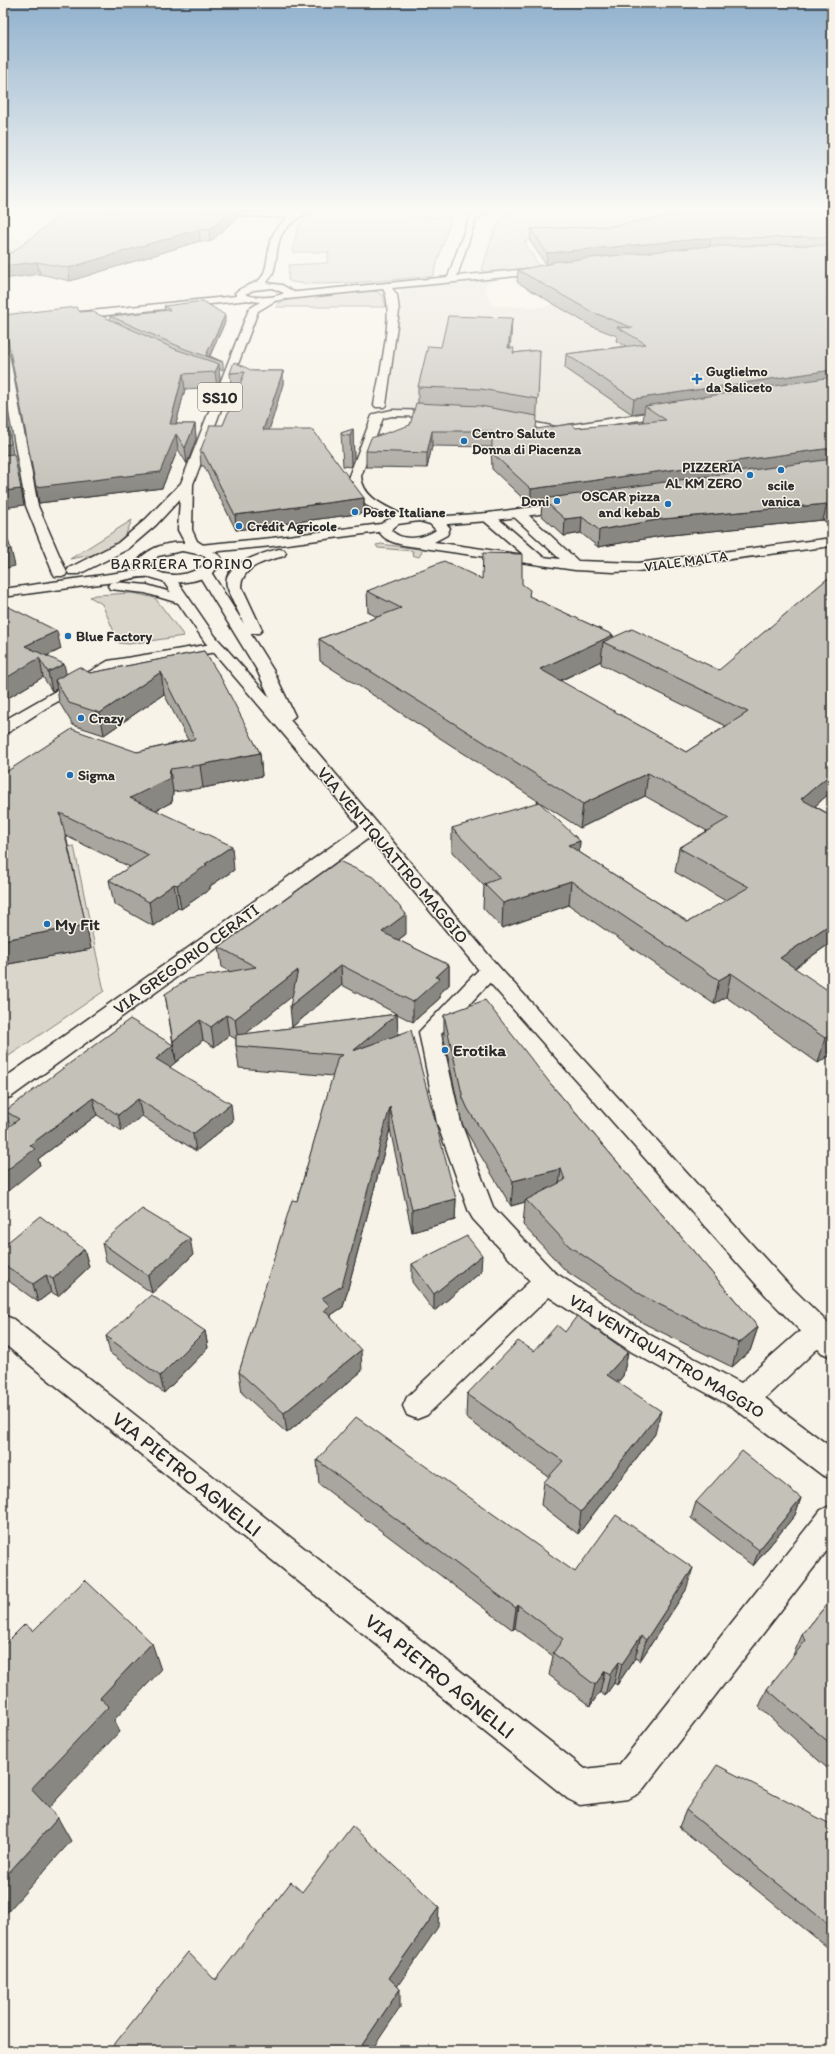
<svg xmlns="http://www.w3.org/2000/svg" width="835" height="2054" font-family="Itim,sans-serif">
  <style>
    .built { fill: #e8e4da }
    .green { fill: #dad6cc; stroke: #82807c }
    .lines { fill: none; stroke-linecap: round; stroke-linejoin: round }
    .street-casing { stroke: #2b2b2b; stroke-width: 3 }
    .secondary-casing { stroke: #2b2b2b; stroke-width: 3 }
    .primary-casing { stroke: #2b2b2b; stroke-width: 3 }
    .street { fill: #f7f3e8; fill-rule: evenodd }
    .secondary { fill: #f7f3e8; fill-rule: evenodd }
    .primary { fill: #f7f3e8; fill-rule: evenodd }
    .rail-casing { stroke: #2b2b2b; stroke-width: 1.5 }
    .rail { stroke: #f7f3e8; stroke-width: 1; stroke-dasharray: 3.5; stroke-linecap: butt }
    .wall { fill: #a9a69f; stroke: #2b2b2b; fill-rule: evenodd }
    .shaded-wall { fill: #898782; stroke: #2b2b2b }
    .building { fill: #c4c1b9; stroke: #2b2b2b }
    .poi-dot { fill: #1f6fb2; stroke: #f7f3e8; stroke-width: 1.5 }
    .labels { text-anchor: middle; stroke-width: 3; stroke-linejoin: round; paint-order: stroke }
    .far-poi-label { font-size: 14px; font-weight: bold; fill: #2b2b2b; stroke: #f7f3e8; text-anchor: start }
    .far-street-label { font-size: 14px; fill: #2b2b2b; stroke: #f7f3e8 }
    .far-neighbourhood-label { font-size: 15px; letter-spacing: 1px; fill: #2b2b2b; stroke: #f7f3e8 }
    .shield { fill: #f7f3e8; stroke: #686764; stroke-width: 1 }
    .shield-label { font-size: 16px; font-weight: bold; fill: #2b2b2b }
    .street-label { font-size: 17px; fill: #2b2b2b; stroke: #f7f3e8 }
    .poi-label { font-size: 17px; font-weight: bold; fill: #2b2b2b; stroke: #f7f3e8; text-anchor: start }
    .near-street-label { font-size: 20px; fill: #2b2b2b; stroke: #f7f3e8 }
  </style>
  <rect width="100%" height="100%" fill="#f7f3e8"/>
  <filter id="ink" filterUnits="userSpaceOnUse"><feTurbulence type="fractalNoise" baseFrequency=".025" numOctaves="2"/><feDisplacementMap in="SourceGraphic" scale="8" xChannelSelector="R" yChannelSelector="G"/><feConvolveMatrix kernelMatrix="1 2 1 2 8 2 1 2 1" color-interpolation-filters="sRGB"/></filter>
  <g filter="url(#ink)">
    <path class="built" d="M3 228 49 258 29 264 44 276 3 281Z
      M728 265 832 392 560 433 389 410 401 288 491 279 484 287 492 306 542 307Z"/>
    <path class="green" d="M312 210H405L408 216 451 218 433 276C411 278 301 290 288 280L289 265 327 263 329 252H293C295 234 298 221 312 210Z
      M515 210H638L654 230 641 237 524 241 540 268 486 273 482 270 494 231 504 215Z
      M368 290 375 291 383 295 386 307H276L277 304 294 298Z
      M132 520 123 541 92 555 70 559Z
      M381 544 419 549 422 552 419 557 412 555 413 551 378 548 376 545Z
      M133 593 155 598 184 636 129 644 119 643 102 604 90 597 95 595Z
      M74 846 104 991 3 1060V858Z"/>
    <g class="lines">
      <g class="street-casing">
        <path id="street" d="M157 210 294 214 298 216 294 218 160 212Z
          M484 210H493L476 219 457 276 548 267 552 270 548 273 392 288 397 295 399 311 386 405 384 407H376L374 405C378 380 396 308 383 289L287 299 282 296 287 293 448 277 469 218Z
          M246 295 251 298 249 300 3 326V320Z
          M3 351 9 354 38 506 67 573 65 576H55L53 573 26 506 3 379Z
          M674 409 678 410 680 412 678 414 556 433 507 423 501 420 507 417 556 427Z
          M392 410 443 411 449 414 443 417 392 416 383 418 361 476C363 499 386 506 405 516L407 519 405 522 400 523 366 505 354 494 349 484V476L372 416 374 414Z
          M571 502 576 503 577 506 576 509 488 521 435 525 428 521 435 517 488 513Z
          M218 643 223 645 226 648 223 651 118 668 46 708 9 732 3 733V721L108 661Z
          M370 822 377 824 379 828 377 832 11 1097 3 1099V1079L363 824Z
          M490 963 497 965 501 970 497 975 441 1034 461 1123 493 1207 554 1272 652 1336 741 1383 796 1334 820 1323 830 1327 832 1332 830 1343 816 1350 765 1398 832 1448V1479L822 1475 734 1408 632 1352 549 1297 427 1415 417 1419 407 1415 403 1406 407 1397 530 1281 473 1219 469 1212 437 1123 419 1032 483 965Z
          M3 1315 13 1319 585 1769 619 1765 821 1510 832 1505V1544L640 1793 628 1799 580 1805 568 1799 3 1343Z"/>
      </g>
      <g class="secondary-casing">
        <path id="secondary" d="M518 509 523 510 578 561 638 563 832 538V546L638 571 613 572 575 570 403 545C393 542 386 541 379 532L272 546 200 553 195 552 193 549 195 546 200 545 272 538 381 524C399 510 436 508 450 528L447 535 434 542 524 555 483 520 481 517 483 514H493L543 557 560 559 513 516 512 513ZM419 521 430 524 436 530C424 539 401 542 391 530L398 524Z
          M279 549 284 550 286 553 284 556C267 561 244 565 241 585L262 630 259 633H250L273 670 295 716 290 720 497 965 788 1284 832 1327V1357L822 1353 770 1300 483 975 291 743 205 642 161 578 163 575H173L215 636 270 698 257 670 197 572 199 569H209L244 624C239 612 231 599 227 586 221 564 264 553 279 549Z"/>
      </g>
      <g class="primary-casing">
        <path id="primary" d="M299 210H308C300 219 286 224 281 236 274 250 279 272 266 283L282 285 294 292 290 298 275 301 258 311 193 484 192 530 197 541 220 556 222 559C217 579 187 584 170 582 162 582 156 578 149 577 139 576 125 580 115 582L147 585 187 597 189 600 187 603 182 604 145 593 110 589 108 586 110 583 114 582 3 597V589L138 570 135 565C145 549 166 541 185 543L178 530 180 499 156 525 128 549 79 574H69L67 571 69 568 118 543 146 519 181 483 249 309 260 302 239 299 235 293C243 284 258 286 263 275 269 263 267 247 273 235 277 225 290 215 299 210ZM272 288 284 293C276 298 254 299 245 294L254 290ZM182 551 203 555 208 560 207 562C194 576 163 581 149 565L158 556Z"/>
      </g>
      <use href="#street" class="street"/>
      <use href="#secondary" class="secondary"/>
      <use href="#primary" class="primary"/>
      <g class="rail-casing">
        <path id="rail" d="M3 211 20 210"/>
      </g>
      <use href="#rail" class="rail"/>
    </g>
    <path class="wall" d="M832 210V527L823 520 661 536 598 547 581 533 564 536 541 515 542 504 531 506 492 469 491 447 432 446 427 468 366 467V451L410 425 418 403V387L441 347 512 318 510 348 513 353 540 350 536 429 576 428 644 422 643 421 644 412 632 414 565 368 566 354 626 346 616 341 617 336 591 326 517 282 518 270 546 265 530 241 531 229 613 226Z
      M238 217 210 242 200 241 70 281 40 274 12 253Z
      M164 306 225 322 210 356 223 362V370L219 369 220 379 217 387 185 389 176 424H195L196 439 187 464 178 449 162 488 39 503 10 354 3 351V315L80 312 110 320V316L165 311Z
      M253 371H283V384L269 430 364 498V513L236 530 204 466H201L200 452 223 425 239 386H231L230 373Z
      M353 429 354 459 351 467 343 466 341 433Z
      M482 579 522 584 530 597 613 635V638L719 670 832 791 815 806 832 816V942L795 968 832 1054 818 1063 726 997 714 1004 569 905 502 928 483 908 484 886 452 852V828L580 841 579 852 688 922 726 901 675 872 679 848 707 831 645 796 580 828 320 661 319 639 377 617 368 612 367 591ZM601 661V664L726 726 686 752 560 681Z
      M3 604 61 649 47 656 66 674 90 673 204 651 260 753 262 776 203 788 173 792 172 802 156 810 234 870 210 886V889L181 909 178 908 153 926 114 904 109 880 130 867 66 836 91 949 3 965V774L137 752 188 740 164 694 104 735 73 725 59 702 57 689 52 691 43 677 3 701Z
      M406 934 398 940 449 965V985L440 993V998L413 1022 397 1014 398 1035 456 1199 455 1220 412 1232 390 1129 343 1307 331 1315V1317L362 1371 287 1433 242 1393 239 1372 297 1201 333 1076 239 1068 236 1046V1039L229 1035 214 1047 203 1040 176 1062 165 994 231 972 222 967 219 947ZM342 985 397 1014 245 1034 292 996V1027Z
      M444 1015 550 1083 758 1327 750 1351 732 1367 643 1323 566 1271 523 1225 525 1202 511 1206 467 1133 462 1123 444 1039Z
      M173 1045 176 1062 169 1067 233 1121 196 1151 142 1116 122 1131 97 1115 38 1159 40 1165 10 1126 5 1111Z
      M102 1243 193 1255 152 1293 106 1261Z
      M3 1246 84 1249 89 1267 58 1296 51 1292 38 1302 3 1277Z
      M412 1264 481 1272 434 1311 412 1282Z
      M205 1331 208 1348 164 1393 110 1353 106 1336Z
      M565 1332 628 1352 623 1376 618 1382 655 1434 578 1534 541 1505 544 1482 549 1477 466 1418 467 1394 534 1351Z
      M317 1460 575 1572 686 1590 640 1661 635 1658 617 1685 614 1683 605 1696 600 1692 590 1706 549 1675 553 1656 515 1628 513 1630 319 1484Z
      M801 1498 795 1515 753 1566 691 1518 696 1502Z
      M832 1598V1761L827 1768 759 1707 767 1689 794 1656 793 1655 802 1635Z
      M686 1810 832 1825V1951L679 1827Z"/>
    <path class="shaded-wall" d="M233 210H238V217L210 242 209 230Z
      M199 229 200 241 70 281 68 268Z
      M711 238 709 250 553 263 552 262V265L546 266 547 253Z
      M37 262 40 274 3 279V266Z
      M225 315V322L209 357 206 355Z
      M512 318 511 338 507 370 508 348Z
      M219 364 220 379 217 387 215 372Z
      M832 370V382L645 406 644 412 632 414 634 399Z
      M283 371V384L265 444 263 430Z
      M183 374 185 389 172 439 170 424Z
      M3 389 14 460 3 461Z
      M195 424 196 439 187 464 185 448Z
      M353 429 354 459 351 467 350 436Z
      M432 431V446L427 468V453Z
      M176 434 178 449 162 488 39 503 36 487Z
      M832 448V464L542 499V504L531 506V489Z
      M21 489 24 505 3 508V491Z
      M364 498V513L236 530 235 515Z
      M827 504 823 520 661 536 598 547 599 530 663 519Z
      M582 517 581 533 564 536 565 519Z
      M11 549 15 566 3 569V551Z
      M57 631 61 649 40 659 43 677 3 701V680L25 646Z
      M613 635 612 646 603 642 601 661 538 691 540 669Z
      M64 664 68 682 55 680 57 689 52 691 48 672Z
      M161 672 164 694 104 735 100 713Z
      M260 753 262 776 203 788 200 765Z
      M170 769 173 792 172 802 134 822 130 798Z
      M648 773 645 796 580 828 583 804Z
      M832 773V791L796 823 801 799Z
      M580 841 578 864 568 845Z
      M232 846 234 870 210 886V889L181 909 177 885 205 864Z
      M571 881 569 905 502 928 503 903Z
      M174 884 178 908 153 926 149 902Z
      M406 914V934L382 952V932Z
      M832 923V942L774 982 780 958Z
      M86 925 91 949 3 965V940Z
      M341 965 342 985 292 1027 290 1006Z
      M449 965V985L440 993V998L413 1022V1002L436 977Z
      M298 970 300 990 238 1040 235 1019Z
      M731 973 726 997 714 1004 719 980Z
      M397 1014 398 1035 353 1051Z
      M226 1015 229 1035 214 1047 211 1027Z
      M200 1020 203 1040 176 1062 173 1041Z
      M832 1034V1054L818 1063 825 1038Z
      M173 1045 176 1062 159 1076 156 1059Z
      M93 1098 97 1115 38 1159 40 1165 3 1195V1173L30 1145Z
      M138 1099 142 1116 122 1131 118 1115Z
      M231 1104 233 1121 196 1151 193 1134Z
      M390 1107V1129L343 1307 331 1315V1327L323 1319 322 1298Z
      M561 1169 558 1193 526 1200 525 1202 511 1206 513 1181Z
      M456 1199 455 1220 412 1232V1210Z
      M190 1238 193 1255 152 1293 148 1276Z
      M84 1249 89 1267 58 1296 53 1279Z
      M482 1255 481 1272 434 1311V1294Z
      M46 1275 51 1292 38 1302 33 1284Z
      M758 1327 750 1351 732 1367 739 1343Z
      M205 1331 208 1348 164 1393 160 1376Z
      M361 1350 362 1371 287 1433 284 1413Z
      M628 1352 623 1376 603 1398 607 1375Z
      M661 1411 655 1434 578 1534 581 1512Z
      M801 1498 795 1515 753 1566 759 1550Z
      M693 1568 686 1590 640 1661 646 1640Z
      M518 1605 515 1628 513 1630 516 1608Z
      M641 1636 635 1658 617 1685 622 1664Z
      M152 1643 161 1670 114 1720 119 1732 45 1812 31 1789 100 1698Z
      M619 1662 614 1683 605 1696 610 1674Z
      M605 1671 600 1692 590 1706 595 1685Z
      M58 1818 71 1841 3 1917V1879Z
      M439 1907 438 1927 390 1997 389 1978Z
      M400 1989V2008L371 2051H358Z"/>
    <path class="building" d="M67 210H233L209 230 199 229 68 268 37 262 3 266V244L12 253Z
      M700 210H832V237L711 238 547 253 531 229 613 226Z
      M832 245V370L634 399 566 354 646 344 617 327 633 328 592 312 518 270 553 263 552 262 711 246Z
      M203 301 225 315 206 355 223 362 185 349 110 316 170 310 164 306Z
      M76 307 80 312 91 311 175 349 219 364 215 372 183 374 170 424H195L185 448 176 434 160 472 36 487 8 340 3 338V315Z
      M448 316 512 318 508 348H514L513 353 540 350 538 399 481 389 418 387 428 346 441 347Z
      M234 362 253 371H283L263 430H313L364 498 235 515 203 452H200L210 425H223L245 372 230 373Z
      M832 377V448L531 489 492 453V431H432L427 453 366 451 371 438 410 425 416 403 480 406 537 416 536 429 571 424 576 428 666 420 645 406Z
      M3 392 11 444 3 445Z
      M353 429 350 436 342 435 341 433Z
      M14 454 21 489 3 491V455Z
      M832 459V508L827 504 663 519 599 530 582 517 565 519 542 499Z
      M3 526 11 549 3 551Z
      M483 553 522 554V584L530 590 529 596 613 635 540 669 686 752 748 712 603 642 632 629 719 670 827 579 832 581V773L801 799 832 816V923L780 958 832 993V1034L825 1038 731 973 719 980 571 881 503 903 484 884 500 878 452 828 539 802 580 841 568 845 688 922 749 887 679 848 729 818 648 773 583 804 319 639 401 608 367 591 444 561 482 579Z
      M3 604 57 631 25 646 64 664 48 672 39 658 3 680Z
      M204 651 220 676 260 753 200 765 170 769 169 779 130 798 232 846 205 864 207 865 177 885 174 884 149 902 109 880 149 855 60 813 86 925 3 940V774L72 729 137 752 195 739 161 672 100 713 69 703 55 680 79 667 90 673Z
      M339 861 375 878 406 914 382 932 449 965 436 977 440 978 413 1002 341 965 290 1006 298 970 235 1019 226 1015 211 1027 200 1020 173 1041 165 994 188 979 256 967 219 947Z
      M485 1000 550 1083 758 1327 739 1343 648 1299 569 1246 526 1200 565 1180 561 1169 513 1181 468 1109 463 1098 444 1015Z
      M397 1014 353 1051 411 1030 456 1199 412 1210 390 1107 342 1286 322 1298 330 1306 324 1310 361 1350 284 1413 239 1372 292 1200 297 1201 338 1057 343 1055 236 1046V1035Z
      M130 1019 173 1045 156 1059 231 1104 193 1134 138 1099 118 1115 93 1098 30 1145 35 1149 3 1173V1131L19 1119 5 1111Z
      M142 1209 190 1238 148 1276 102 1243Z
      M40 1216 84 1249 53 1279 46 1275 33 1284 3 1264V1246Z
      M467 1236 482 1255 434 1294 412 1264Z
      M151 1295 205 1331 160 1376 106 1336Z
      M577 1316 628 1352 607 1375 661 1411 581 1512 544 1482 563 1461 467 1394 518 1341 534 1351 557 1325 565 1332Z
      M356 1417 575 1572 616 1515 693 1568 646 1640 641 1636 622 1664 619 1662 610 1674 605 1671 595 1685 553 1653 563 1639 518 1605 516 1608 317 1460Z
      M742 1451 801 1498 759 1550 696 1502Z
      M85 1580 152 1643 100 1698 109 1706 31 1789 58 1818 3 1879V1646L25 1624 33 1631Z
      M832 1598V1745L767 1689 806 1640 802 1635Z
      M717 1765 832 1825V1927L686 1810Z
      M352 1826 439 1907 389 1978 400 1989 358 2051H109L188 1952 215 1980 291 1882 302 1892Z"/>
  </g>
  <linearGradient id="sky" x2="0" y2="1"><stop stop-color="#91b1cd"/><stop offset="0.42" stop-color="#fbfaf5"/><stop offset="1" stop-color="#fbfaf5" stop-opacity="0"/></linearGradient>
  <rect width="835" height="497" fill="url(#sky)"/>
  <g class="poi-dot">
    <path d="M695 373h4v4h4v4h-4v4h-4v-4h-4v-4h4z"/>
    <circle cx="464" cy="441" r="4"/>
    <circle cx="781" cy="470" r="4"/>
    <circle cx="750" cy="475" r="4"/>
    <circle cx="557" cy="501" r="4"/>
    <circle cx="668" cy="504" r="4"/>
    <circle cx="355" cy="512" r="4"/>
    <circle cx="239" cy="526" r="4"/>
    <circle cx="68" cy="636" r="4"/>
    <circle cx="81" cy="718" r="4"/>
    <circle cx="70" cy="775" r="4"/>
    <circle cx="47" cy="924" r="4"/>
    <circle cx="445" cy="1050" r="4"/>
  </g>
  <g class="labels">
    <g class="far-poi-label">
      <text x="706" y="376">Guglielmo<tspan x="706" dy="16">da Saliceto</tspan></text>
      <text x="472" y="438">Centro Salute<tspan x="472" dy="16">Donna di Piacenza</tspan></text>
      <text x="742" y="472" text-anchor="end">PIZZERIA<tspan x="742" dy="16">AL KM ZERO</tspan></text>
      <text x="781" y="490" text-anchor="middle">scile<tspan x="781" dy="16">vanica</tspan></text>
      <text x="660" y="501" text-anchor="end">OSCAR pizza<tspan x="660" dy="16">and kebab</tspan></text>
      <text x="549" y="506" text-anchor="end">Doni</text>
      <text x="363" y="517">Poste Italiane</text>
      <text x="247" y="531">Crédit Agricole</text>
      <text x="76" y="641">Blue Factory</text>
      <text x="89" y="723">Crazy</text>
      <text x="78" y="780">Sigma</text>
    </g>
    <g class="far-street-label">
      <text transform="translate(686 561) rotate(-8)" y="5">VIALE MALTA</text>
    </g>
    <g class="far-neighbourhood-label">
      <text x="182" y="569">BARRIERA TORINO</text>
    </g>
    <rect class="shield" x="198" y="383" width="44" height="28" rx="3"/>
    <g class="shield-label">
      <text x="220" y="403">SS10</text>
    </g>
    <g class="street-label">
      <text transform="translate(393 855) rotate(50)" y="6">VIA VENTIQUATTRO MAGGIO</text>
      <text transform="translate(186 959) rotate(-36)" y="6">VIA GREGORIO CERATI</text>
      <text transform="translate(667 1356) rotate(31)" y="6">VIA VENTIQUATTRO MAGGIO</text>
    </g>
    <g class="poi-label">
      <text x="55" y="930">My Fit</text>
      <text x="453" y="1056">Erotika</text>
    </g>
    <g class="near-street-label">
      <text transform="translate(187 1474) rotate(39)" y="7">VIA PIETRO AGNELLI</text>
      <text transform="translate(440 1676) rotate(39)" y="7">VIA PIETRO AGNELLI</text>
    </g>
  </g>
  <rect width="835" height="2054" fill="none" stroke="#f7f3e8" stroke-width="16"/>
  <rect x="8" y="8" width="819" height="2038" fill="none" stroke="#2b2b2b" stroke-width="1.5" filter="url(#ink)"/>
</svg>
